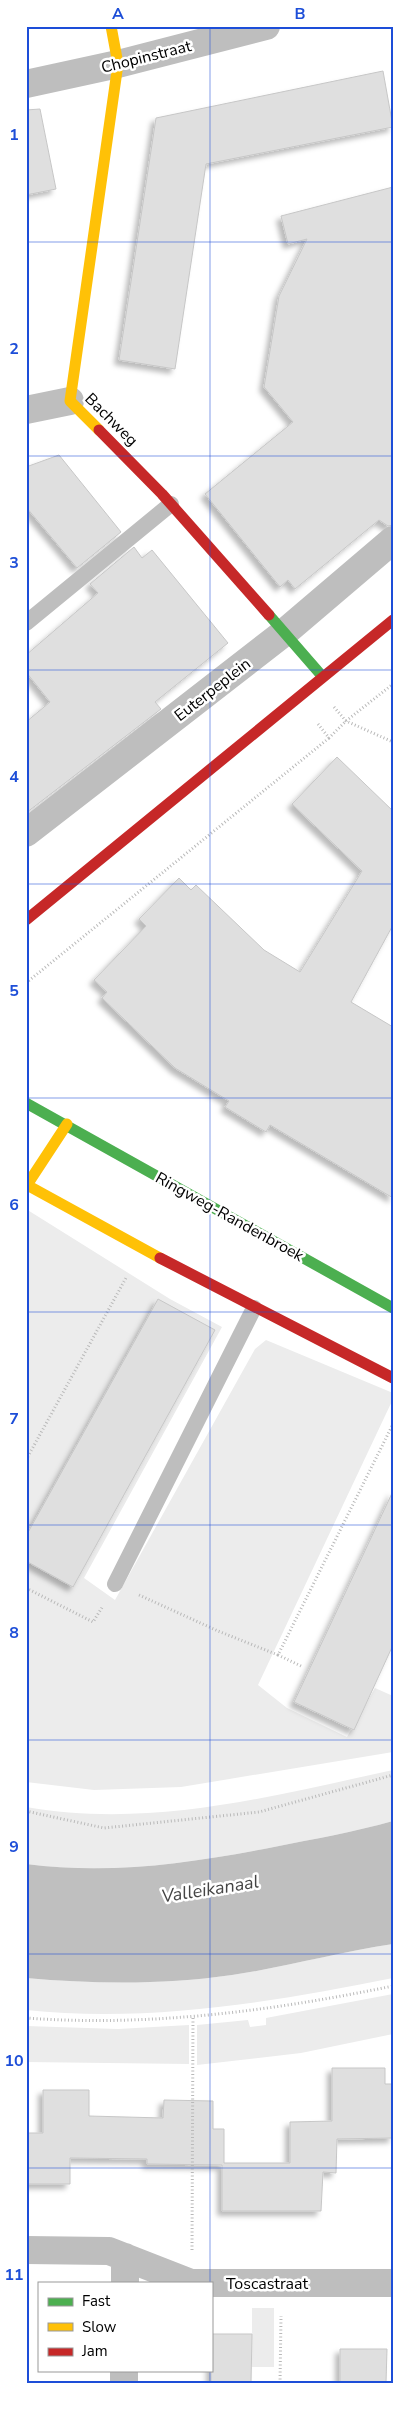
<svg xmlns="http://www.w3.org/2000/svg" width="419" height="2409" font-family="'Nunito Sans',sans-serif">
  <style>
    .green { fill: #ececec }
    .water { fill: #bfbfbf }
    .building { fill: #dfdfdf; stroke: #c7c7c7; filter: url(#shadow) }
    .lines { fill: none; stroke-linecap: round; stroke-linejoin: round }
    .path { stroke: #b9b9b9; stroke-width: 3; stroke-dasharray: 1 2.5; stroke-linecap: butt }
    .lane { stroke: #bebebe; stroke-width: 16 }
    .street { stroke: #bebebe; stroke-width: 28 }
    .fast { stroke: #4caf50; stroke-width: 11 }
    .slow { stroke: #ffc107; stroke-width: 11 }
    .jam { stroke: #c62828; stroke-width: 11 }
    .grid { fill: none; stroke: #1d4ed8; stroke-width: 1; stroke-opacity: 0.55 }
    .labels { text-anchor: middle; stroke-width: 5; stroke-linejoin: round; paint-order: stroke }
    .street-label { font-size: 16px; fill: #000; stroke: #fff }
    .water-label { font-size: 18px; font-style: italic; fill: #444; stroke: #fff }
    .neatline { fill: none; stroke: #1d4ed8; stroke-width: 2 }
    .grid-label { font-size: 16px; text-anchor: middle; font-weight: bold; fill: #1d4ed8 }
  </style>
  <defs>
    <filter id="shadow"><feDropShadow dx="-4.5" dy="4.5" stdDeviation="2.5" flood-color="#0004"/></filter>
  </defs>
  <rect width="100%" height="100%" fill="#fff"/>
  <path class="green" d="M26 1209 170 1299 222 1327 84 1578 115 1600 255 1349 266 1340 393 1393V1399L258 1685 287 1708 347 1737 375 1688 393 1696V1752L181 1787 94 1790 26 1782Z
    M393 1770V1821C354 1832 314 1839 274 1847 190 1863 112 1875 26 1864V1807C151 1829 272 1796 393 1770Z
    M393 1944V1978C273 2002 149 2023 26 2010V1978C95 1984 163 1985 232 1975 286 1967 339 1952 393 1944Z
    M393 1994V2034L301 2053 197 2065V2025L248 2020 250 2027 266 2025V2018Z
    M189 2025V2064L26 2062V2026L118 2029Z
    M252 2308H274V2367H252Z"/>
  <path class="water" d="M393 1821V1944C339 1952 286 1967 232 1975 163 1985 95 1984 26 1978V1864C112 1875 190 1863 274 1847 314 1839 354 1832 393 1821Z"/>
  <path class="building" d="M383 71 393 127 206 164 175 369 119 360 156 118Z
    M40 109 56 189 26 195V110Z
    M393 187V525L388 526 379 520 295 589 288 580 280 587 205 494 293 422 264 387 279 296 307 239 288 244 281 216Z
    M59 455 121 532 77 568 26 507V467Z
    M134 547 142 558 152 550 228 643 155 702 161 709 26 813V722L50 702 26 672V655L98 593 90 584Z
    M337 757 393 811V925L351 1002 393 1027V1198L270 1125 266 1132 225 1107 229 1101 175 1068 102 998 107 992 94 980 146 926 139 919 179 878 191 890 196 885 264 950 300 972 362 871 292 804Z
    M158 1299 215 1330 73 1587 26 1561V1536Z
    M393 1491V1645L354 1730 294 1702Z
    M332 2068H385V2084H392L393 2138 337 2139 336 2173 323 2172 321 2211H222V2165L147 2164V2159L70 2158V2184H26V2133H43V2090H89V2116L163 2118 164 2100 213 2101V2129H224V2163H290V2122L332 2121Z
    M211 2334H252L251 2383H211Z
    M340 2349H387L386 2383H340Z"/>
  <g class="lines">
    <path class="path" d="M334 707 346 721 393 742
      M318 724 329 738 346 721 393 684
      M26 983 329 738
      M26 1460 127 1276
      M26 1588 93 1622 103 1606
      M139 1595 218 1631 278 1655
      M301 1666 278 1655 393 1424
      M26 1811 104 1828 259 1812 393 1775
      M26 2018C150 2027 271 2011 393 1986
      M192 2250 193 2017
      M280 2383 281 2316"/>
    <path class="lane" d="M26 623 171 504
      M115 1584 254 1308"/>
    <path class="street" d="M26 84 118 64 266 26
      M26 410 70 401
      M26 833 285 632 393 540
      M26 2250 109 2251 191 2283H393
      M125 2283V2257
      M124 2383V2370"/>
    <path class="fast" d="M269 615 322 676
      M26 1103 393 1308"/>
    <path class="slow" d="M99 430 70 401 118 64 111 26
      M67 1124 27 1185 160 1258"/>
    <path class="jam" d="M99 430 162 494 269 615
      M26 920 393 620
      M160 1258 393 1378"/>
  </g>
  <path class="grid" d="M210 26V2283M26 242H393M26 456H393M26 670H393M26 884H393M26 1098H393M26 1312H393M26 1525H393M26 1740H393M26 1954H393M26 2168H393M210 2370V2383"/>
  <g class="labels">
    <g class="street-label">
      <text transform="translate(146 56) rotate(-14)" y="6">Chopinstraat</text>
      <text transform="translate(112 419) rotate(45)" y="6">Bachweg</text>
      <text transform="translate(212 689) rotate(-38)" y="6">Euterpeplein</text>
      <text transform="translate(230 1216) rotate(29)" y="6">Ringweg-Randenbroek</text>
      <text x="267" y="2289">Toscastraat</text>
    </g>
    <g class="water-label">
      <text transform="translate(210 1889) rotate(-9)" y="6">Valleikanaal</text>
    </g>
  </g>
  <rect width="419" height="2409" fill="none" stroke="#ffffff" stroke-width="55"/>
  <rect x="38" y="2282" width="175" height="90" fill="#ffffff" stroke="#999999"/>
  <rect x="48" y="2298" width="25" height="8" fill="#4caf50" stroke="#999999"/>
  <text x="82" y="2306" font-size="15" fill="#000000">Fast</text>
  <rect x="48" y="2323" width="25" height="8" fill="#ffc107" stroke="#999999"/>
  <text x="82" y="2332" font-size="15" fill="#000000">Slow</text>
  <rect x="48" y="2348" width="25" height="8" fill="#c62828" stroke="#999999"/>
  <text x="82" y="2356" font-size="15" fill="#000000">Jam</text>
  <rect x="28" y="28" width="364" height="2354" class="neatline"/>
  <g class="grid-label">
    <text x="118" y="19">A</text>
    <text x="300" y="19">B</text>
    <text x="14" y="140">1</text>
    <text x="14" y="354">2</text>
    <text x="14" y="568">3</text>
    <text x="14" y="782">4</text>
    <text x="14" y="996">5</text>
    <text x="14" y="1210">6</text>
    <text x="14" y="1424">7</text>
    <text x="14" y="1638">8</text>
    <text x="14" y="1852">9</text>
    <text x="14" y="2066">10</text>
    <text x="14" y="2280">11</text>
  </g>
</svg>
